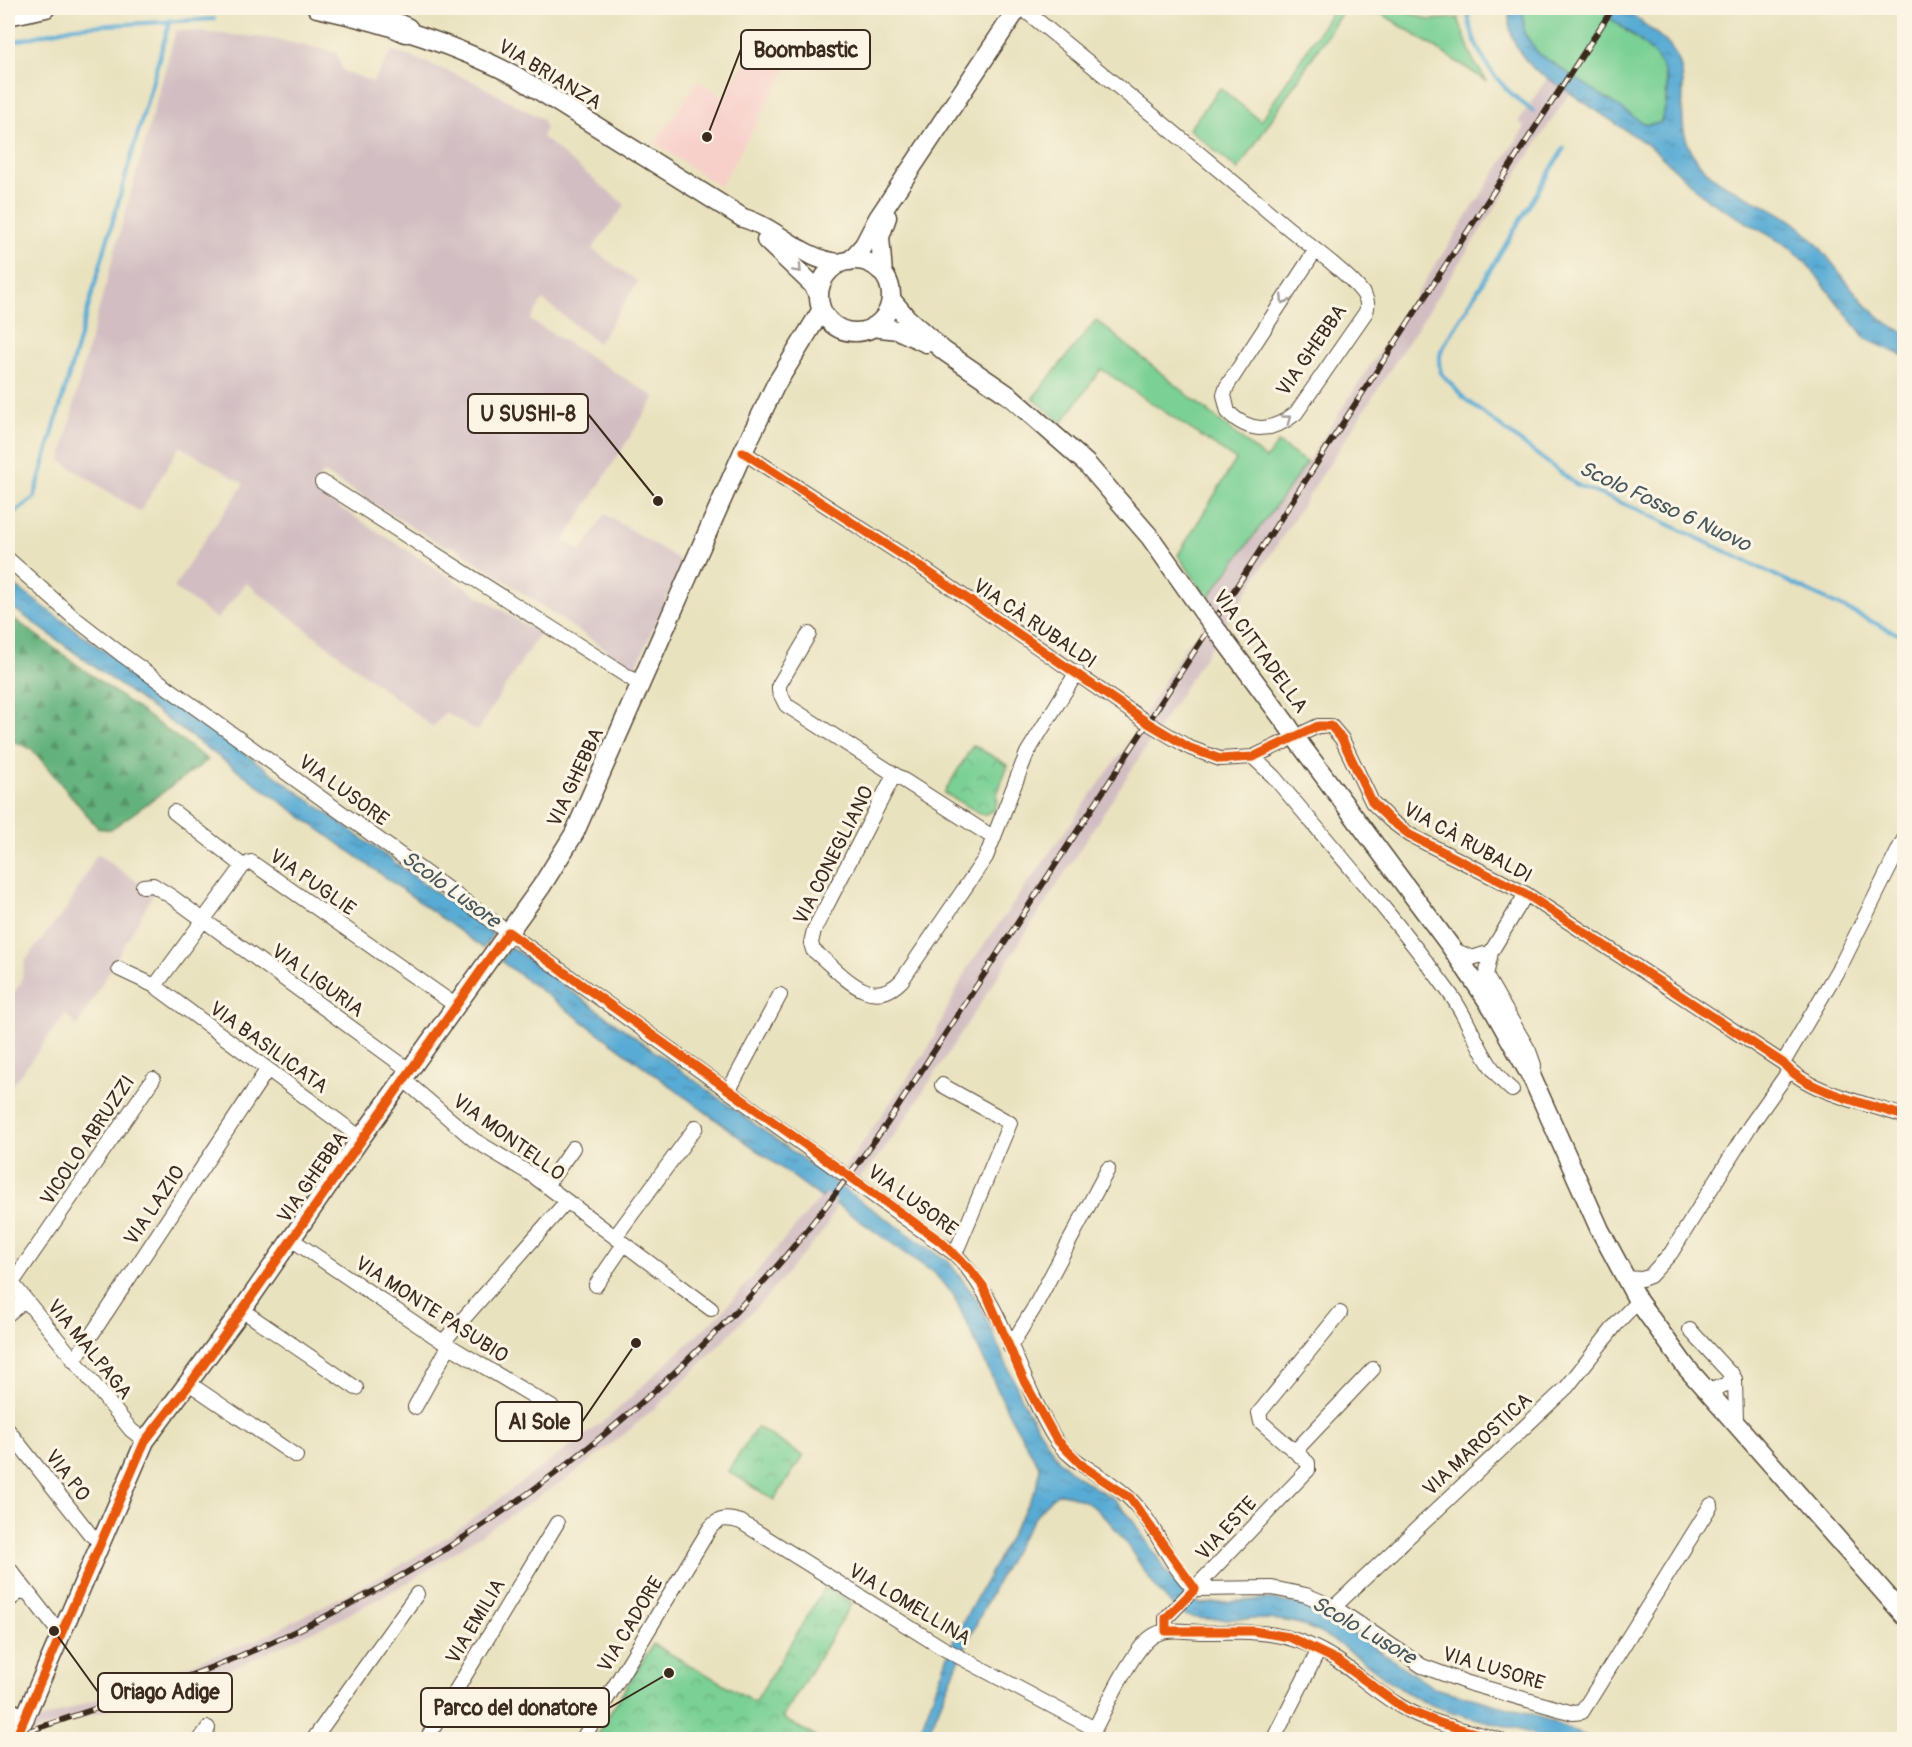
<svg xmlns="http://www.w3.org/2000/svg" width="1912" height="1747" font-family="Pangolin,sans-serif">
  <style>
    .built { fill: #f7d0ca }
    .industrial { fill: #d2bec2 }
    .grass { fill: #7ad095; stroke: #5a7d5a; stroke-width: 1.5 }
    .forest { fill: url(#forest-firs); stroke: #4f6e4e; stroke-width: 1.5 }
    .park { fill: url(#park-crowns); stroke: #5a7d5a; stroke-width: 1.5 }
    .water { fill: url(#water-ripples); stroke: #4a6a79; stroke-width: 1.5 }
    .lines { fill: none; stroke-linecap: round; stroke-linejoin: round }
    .stream { stroke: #59abd4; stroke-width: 4 }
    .canal { stroke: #59abd4; stroke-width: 14 }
    .street-casing { stroke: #554636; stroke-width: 16 }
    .secondary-casing { stroke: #554636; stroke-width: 21 }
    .highway-casing { stroke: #554636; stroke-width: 27 }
    .street { stroke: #fff; stroke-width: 14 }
    .secondary { stroke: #fff; stroke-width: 18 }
    .highway { stroke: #fff; stroke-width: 24 }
    .rail-casing { stroke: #3b2a1e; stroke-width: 6 }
    .rail { stroke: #fcf5e5; stroke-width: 4; stroke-dasharray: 11; stroke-linecap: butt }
    .secondary-bridge-casing { stroke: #554636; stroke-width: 21; stroke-linecap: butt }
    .secondary-bridge { stroke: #fff; stroke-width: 18 }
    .cycleway-casing { stroke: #fcf5e5; stroke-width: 13 }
    .cycleway { stroke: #e8590c; stroke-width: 9 }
    .oneway { stroke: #a79f9a }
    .labels { text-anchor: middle; stroke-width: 6; stroke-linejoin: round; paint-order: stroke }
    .street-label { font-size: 20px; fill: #3b2a1e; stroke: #fcf5e5 }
    .water-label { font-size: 21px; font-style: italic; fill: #46575e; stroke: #fcf5e5 }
    .leader { fill: none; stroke: #3b2a1e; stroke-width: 2 }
    .callout-dot { fill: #3b2a1e; stroke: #fcf5e5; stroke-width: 2 }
    .callout { fill: #fcf5e5; stroke: #3b2a1e; stroke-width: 2 }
    .callout-label { font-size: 21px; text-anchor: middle; font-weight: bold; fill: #3b2a1e }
  </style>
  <defs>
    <pattern id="forest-firs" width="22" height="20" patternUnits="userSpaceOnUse" patternTransform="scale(1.5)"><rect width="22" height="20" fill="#63b27e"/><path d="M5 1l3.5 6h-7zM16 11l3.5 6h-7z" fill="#539167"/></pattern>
    <pattern id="park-crowns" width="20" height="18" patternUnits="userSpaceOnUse" patternTransform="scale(1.5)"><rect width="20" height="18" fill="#7ad095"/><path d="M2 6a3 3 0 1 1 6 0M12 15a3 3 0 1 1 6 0" fill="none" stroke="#65a979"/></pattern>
    <pattern id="water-ripples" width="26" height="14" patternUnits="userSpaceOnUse" patternTransform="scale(1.5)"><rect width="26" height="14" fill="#59abd4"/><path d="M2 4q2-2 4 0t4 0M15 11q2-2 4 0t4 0" fill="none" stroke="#4b8bab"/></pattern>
  </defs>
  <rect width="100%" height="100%" fill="#fcf5e5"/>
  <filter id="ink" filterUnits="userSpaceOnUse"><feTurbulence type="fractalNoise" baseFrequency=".0167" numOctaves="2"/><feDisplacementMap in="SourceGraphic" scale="12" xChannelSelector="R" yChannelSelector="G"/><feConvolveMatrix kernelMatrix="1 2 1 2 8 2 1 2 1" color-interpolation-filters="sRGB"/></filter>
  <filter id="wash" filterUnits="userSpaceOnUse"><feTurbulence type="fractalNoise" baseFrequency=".008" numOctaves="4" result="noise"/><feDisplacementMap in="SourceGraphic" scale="24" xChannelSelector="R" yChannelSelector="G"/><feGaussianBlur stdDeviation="1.35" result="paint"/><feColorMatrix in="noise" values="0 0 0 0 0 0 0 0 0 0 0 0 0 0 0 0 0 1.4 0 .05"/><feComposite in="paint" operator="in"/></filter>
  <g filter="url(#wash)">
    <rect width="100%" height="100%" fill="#e9e2bf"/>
    <path class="built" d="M758 40 792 60 720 187 655 143 698 81 725 97Z"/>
    <path class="industrial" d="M1590 14 1612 32 1564 101 910 1112 883 1151 837 1204 825 1229 769 1294 671 1394 622 1436 572 1475 409 1582 336 1621 235 1667 131 1703 8 1739V1732L261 1638 393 1570 453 1533 608 1418 722 1312 840 1175 929 1047 966 970 1141 725 1145 713 1187 644 1201 631 1208 598 1307 463 1525 127 1518 122Z
      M176 30 267 38 336 52 343 71 373 82 392 51 417 59 472 81 542 119 546 128 542 137 625 205 592 249 638 282 598 343 543 300 530 320 655 397 564 541 581 552 605 514 683 562 635 669 455 547 441 545 323 472 312 490 539 634 477 731 445 712 433 727 246 583 217 619 174 588 190 561 244 484 180 446 140 512 61 461 82 370Z
      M97 854 154 893 77 1027 66 1014 8 1091V1002L21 982 25 960 68 907Z"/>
    <path class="grass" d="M1334 8H1345L1238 170 1189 129 1220 88 1261 121Z
      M1373 8H1396L1429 20 1458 18 1473 60 1487 81Z
      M1523 8H1597L1652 51 1663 66 1667 85 1665 111 1660 123 1646 125 1637 121 1538 53 1524 33Z
      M1096 320 1266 459 1278 443 1307 463 1208 598 1178 555 1236 460 1101 369 1062 423 1033 398Z"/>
    <path class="forest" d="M10 616 208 760 110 830 98 828 32 749 8 739Z"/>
    <path class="park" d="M973 745 1008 765 996 797 998 799 994 810 983 815 944 793Z
      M757 1427 803 1456 774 1500 728 1471Z
      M825 1587 852 1603 782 1718 820 1739H594L653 1644 755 1702Z"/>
    <path class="water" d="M1510 8H1523L1524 33 1538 53 1646 125 1660 123C1687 61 1638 41 1597 8 1627 7 1626 10 1649 28 1659 36 1669 43 1675 54 1695 87 1667 123 1699 163 1722 191 1763 200 1792 221 1835 252 1855 312 1904 332V356L1866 339 1808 265 1788 246 1708 200 1651 147 1534 69C1517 52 1506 33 1510 8Z
      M8 581 493 934 483 948 8 604Z
      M511 947 834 1182 822 1198 501 961Z
      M846 1191 949 1262 978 1301 1027 1410 1059 1461 1079 1478 1115 1500 1131 1518 1171 1578 1188 1599 1201 1604 1265 1599 1299 1604 1332 1619 1434 1688 1535 1715 1593 1739C1579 1739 1562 1742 1548 1739 1536 1737 1525 1731 1513 1728 1478 1718 1437 1712 1406 1692 1372 1670 1338 1637 1299 1624 1268 1613 1200 1625 1183 1614 1135 1581 1124 1504 1060 1493 1023 1507 945 1691 928 1734L924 1739H914L923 1723 954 1639 1036 1489 1040 1468 1010 1416 953 1294 934 1273 836 1204Z"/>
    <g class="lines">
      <path class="stream" d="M1467 8C1472 52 1497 86 1533 111
        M8 43 74 27 214 19
        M1564 148 1441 351 1439 363 1441 373 1466 400 1577 485 1639 510 1904 637
        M8 517 34 498 170 20"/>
      <path class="canal" d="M815 1178 856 1206"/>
    </g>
  </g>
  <g filter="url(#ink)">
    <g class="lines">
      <g class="street-casing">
        <path id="street" d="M1022 8C1109 79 1196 150 1282 223 1302 240 1351 275 1364 295 1368 301 1368 306 1366 312L1296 413C1273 432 1250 434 1228 412L1224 395 1227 386 1315 251
          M743 452 927 571 1148 723 1190 748 1220 759 1253 757 1318 726H1331L1342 739 1372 802 1390 820 1410 835 1526 894 1783 1063C1806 1092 1869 1104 1904 1116
          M322 482 641 685
          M8 559 72 616 121 654 955 1254C1004 1304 1018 1378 1054 1437 1072 1465 1105 1475 1128 1497 1156 1523 1167 1564 1195 1589L1272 1588 1306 1595 1334 1607 1422 1666 1468 1683 1573 1713 1582 1712 1711 1505
          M809 634 779 685V691L786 705 994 838
          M1253 757 1274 777C1334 849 1396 919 1451 995 1472 1024 1483 1067 1512 1090
          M894 775 814 930 811 943 813 950C841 972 870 1014 902 980L986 857 1027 753 1077 672
          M174 812 243 866
          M143 886 153 885 172 897 409 1070
          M1526 894 1491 952 1486 976 1529 1051 1534 1065 1533 1079
          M1454 950 1472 958 1491 952
          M119 969 155 986 243 866 251 862 455 1005
          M155 986 361 1138
          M1783 1063 1843 961 1904 839
          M403 1079 474 1140 532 1175 711 1309
          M942 1085 1010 1123 955 1254
          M729 1090 780 995
          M546 1186 573 1148
          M615 1237 696 1127
          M291 1239 443 1342 553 1408
          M8 1278 131 1430 145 1441
          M1624 1278 1642 1279 1650 1276 1671 1253 1750 1126 1789 1071
          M12 1283 153 1079
          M596 1285 624 1244
          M242 1310 356 1388
          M8 1314 25 1300
          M1690 1330 1735 1379 1736 1422
          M443 1342 566 1202
          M1010 1347 1034 1308 1108 1169
          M74 1361 267 1070
          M190 1384 296 1456
          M1708 1391 1727 1384 1732 1374
          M415 1407 449 1346
          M8 1430 90 1534 101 1542
          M1299 1455 1261 1422 1259 1413 1340 1313
          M8 1567 61 1635
          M8 1601 24 1589
          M1334 1607 1567 1387 1618 1322 1638 1301
          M1166 1631V1618L1171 1613 1308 1470V1463L1299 1455V1447L1373 1369
          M200 1740 208 1728
          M313 1740 417 1594
          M426 1740 557 1523
          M582 1740 710 1528C719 1517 728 1518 741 1522L941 1647 1095 1729
          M1089 1740C1103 1714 1129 1655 1150 1638 1165 1626 1185 1632 1203 1632 1255 1631 1292 1630 1338 1661 1361 1677 1383 1698 1409 1711 1437 1725 1469 1731 1500 1740
          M1273 1740 1319 1650"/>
      </g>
      <g class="secondary-casing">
        <path id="secondary" d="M317 8C387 23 452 43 516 76L743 218C778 228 802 260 839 263
          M8 16 46 8
          M766 240 812 284 819 295
          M819 296a36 36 0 1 1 72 0a36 36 0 1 1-72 0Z
          M850 261 864 245 878 218 1018 8
          M883 274 880 237 887 217
          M891 299 907 318 944 351 1011 397 1086 463 1150 537 1203 612
          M872 327 898 330 926 343
          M1219 633 1288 726
          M1300 744 1451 947 1493 1009 1533 1080 1600 1230 1638 1301 1686 1367 1904 1615
          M8 1711 25 1718
          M15 1740 145 1441 242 1310 361 1138 541 887 574 834 743 452 775 386 821 311"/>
      </g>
      <g class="highway-casing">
        <path id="highway" d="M356 8 406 30"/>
      </g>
      <use href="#street" class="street"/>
      <use href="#secondary" class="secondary"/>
      <use href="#highway" class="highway"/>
      <g class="rail-casing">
        <path id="rail" d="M8 1738C93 1709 179 1683 261 1647 453 1562 624 1437 764 1281 808 1232 847 1178 886 1125L1613 8"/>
      </g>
      <use href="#rail" class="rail"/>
      <g class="secondary-bridge-casing">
        <path id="secondary-bridge" d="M1203 612 1219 633
          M1288 726 1300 744"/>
      </g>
      <use href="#secondary-bridge" class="secondary-bridge"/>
      <g class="cycleway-casing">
        <path id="cycleway" d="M743 452 927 571 1148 723 1190 748 1220 759 1253 757 1318 726H1331L1342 739 1372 802 1390 820 1410 835 1526 894 1783 1063C1806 1092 1869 1104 1904 1116
          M15 1740 145 1441 190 1384 508 932 940 1241 969 1268 983 1286 1024 1381 1056 1439 1084 1467 1130 1498 1195 1589 1166 1618V1631H1253L1289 1637 1337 1660 1406 1710 1440 1723 1500 1740"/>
      </g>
      <use href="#cycleway" class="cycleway"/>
    </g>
    <defs><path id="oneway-chevron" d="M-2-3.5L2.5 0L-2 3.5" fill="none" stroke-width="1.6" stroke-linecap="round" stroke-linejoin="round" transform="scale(1.5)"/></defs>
    <g class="oneway">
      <use href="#oneway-chevron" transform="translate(798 269) rotate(47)"/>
      <use href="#oneway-chevron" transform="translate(1284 300) rotate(122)"/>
      <use href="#oneway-chevron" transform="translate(1287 419) rotate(-36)"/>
    </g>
  </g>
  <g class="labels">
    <g class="street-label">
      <text transform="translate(550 74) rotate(31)" y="7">VIA BRIANZA</text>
      <text transform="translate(1311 350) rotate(-55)" y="7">VIA GHEBBA</text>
      <text transform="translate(1035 623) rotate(34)" y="7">VIA CÀ RUBALDI</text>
      <text transform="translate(1261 651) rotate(54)" y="7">VIA CITTADELLA</text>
      <text transform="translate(575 777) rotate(-65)" y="7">VIA GHEBBA</text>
      <text transform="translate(344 790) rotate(36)" y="7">VIA LUSORE</text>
      <text transform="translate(1468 842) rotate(29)" y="7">VIA CÀ RUBALDI</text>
      <text transform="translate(833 855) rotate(-63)" y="7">VIA CONEGLIANO</text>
      <text transform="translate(313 882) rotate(35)" y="7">VIA PUGLIE</text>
      <text transform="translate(318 980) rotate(36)" y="7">VIA LIGURIA</text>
      <text transform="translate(269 1047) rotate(36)" y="7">VIA BASILICATA</text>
      <text transform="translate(509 1137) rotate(36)" y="7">VIA MONTELLO</text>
      <text transform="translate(87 1140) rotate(-56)" y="7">VICOLO ABRUZZI</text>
      <text transform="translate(312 1177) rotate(-55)" y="7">VIA GHEBBA</text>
      <text transform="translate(913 1200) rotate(36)" y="7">VIA LUSORE</text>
      <text transform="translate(154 1205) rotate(-56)" y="7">VIA LAZIO</text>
      <text transform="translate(432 1309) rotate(33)" y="7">VIA MONTE PASUBIO</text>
      <text transform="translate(90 1349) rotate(51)" y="7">VIA MALPAGA</text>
      <text transform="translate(1477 1444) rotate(-43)" y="7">VIA MAROSTICA</text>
      <text transform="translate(68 1475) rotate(52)" y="7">VIA PO</text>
      <text transform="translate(1226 1528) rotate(-47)" y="7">VIA ESTE</text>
      <text transform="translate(910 1604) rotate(31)" y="7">VIA LOMELLINA</text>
      <text transform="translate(475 1621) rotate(-59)" y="7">VIA EMILIA</text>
      <text transform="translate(630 1624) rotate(-59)" y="7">VIA CADORE</text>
      <text transform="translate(1494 1668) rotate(17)" y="7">VIA LUSORE</text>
    </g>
    <g class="water-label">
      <text transform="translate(1665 506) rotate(25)" y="7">Scolo Fosso 6 Nuovo</text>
      <text transform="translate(451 889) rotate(36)" y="7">Scolo Lusore</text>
      <text transform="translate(1364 1630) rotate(30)" y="7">Scolo Lusore</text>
    </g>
  </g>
  <path class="leader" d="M707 137L741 49M658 501L588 414M636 1343L582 1422M54 1631L98 1692M669 1673L609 1708"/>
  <g class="callout-dot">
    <circle cx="707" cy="137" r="6"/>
    <circle cx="658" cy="501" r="6"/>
    <circle cx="636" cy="1343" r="6"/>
    <circle cx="54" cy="1631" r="6"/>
    <circle cx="669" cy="1673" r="6"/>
  </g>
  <g class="callout">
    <rect x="741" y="30" width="129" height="39" rx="6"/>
    <rect x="468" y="394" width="120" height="39" rx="6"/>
    <rect x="496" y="1402" width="86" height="39" rx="6"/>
    <rect x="98" y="1673" width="134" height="39" rx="6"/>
    <rect x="421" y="1688" width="188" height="39" rx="6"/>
  </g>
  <g class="callout-label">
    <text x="806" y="57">Boombastic</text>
    <text x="528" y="421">U SUSHI-8</text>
    <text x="539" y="1429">Al Sole</text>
    <text x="165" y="1699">Oriago Adige</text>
    <text x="515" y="1715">Parco del donatore</text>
  </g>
  <rect width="1912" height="1747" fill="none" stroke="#fcf5e5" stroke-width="30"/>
</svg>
